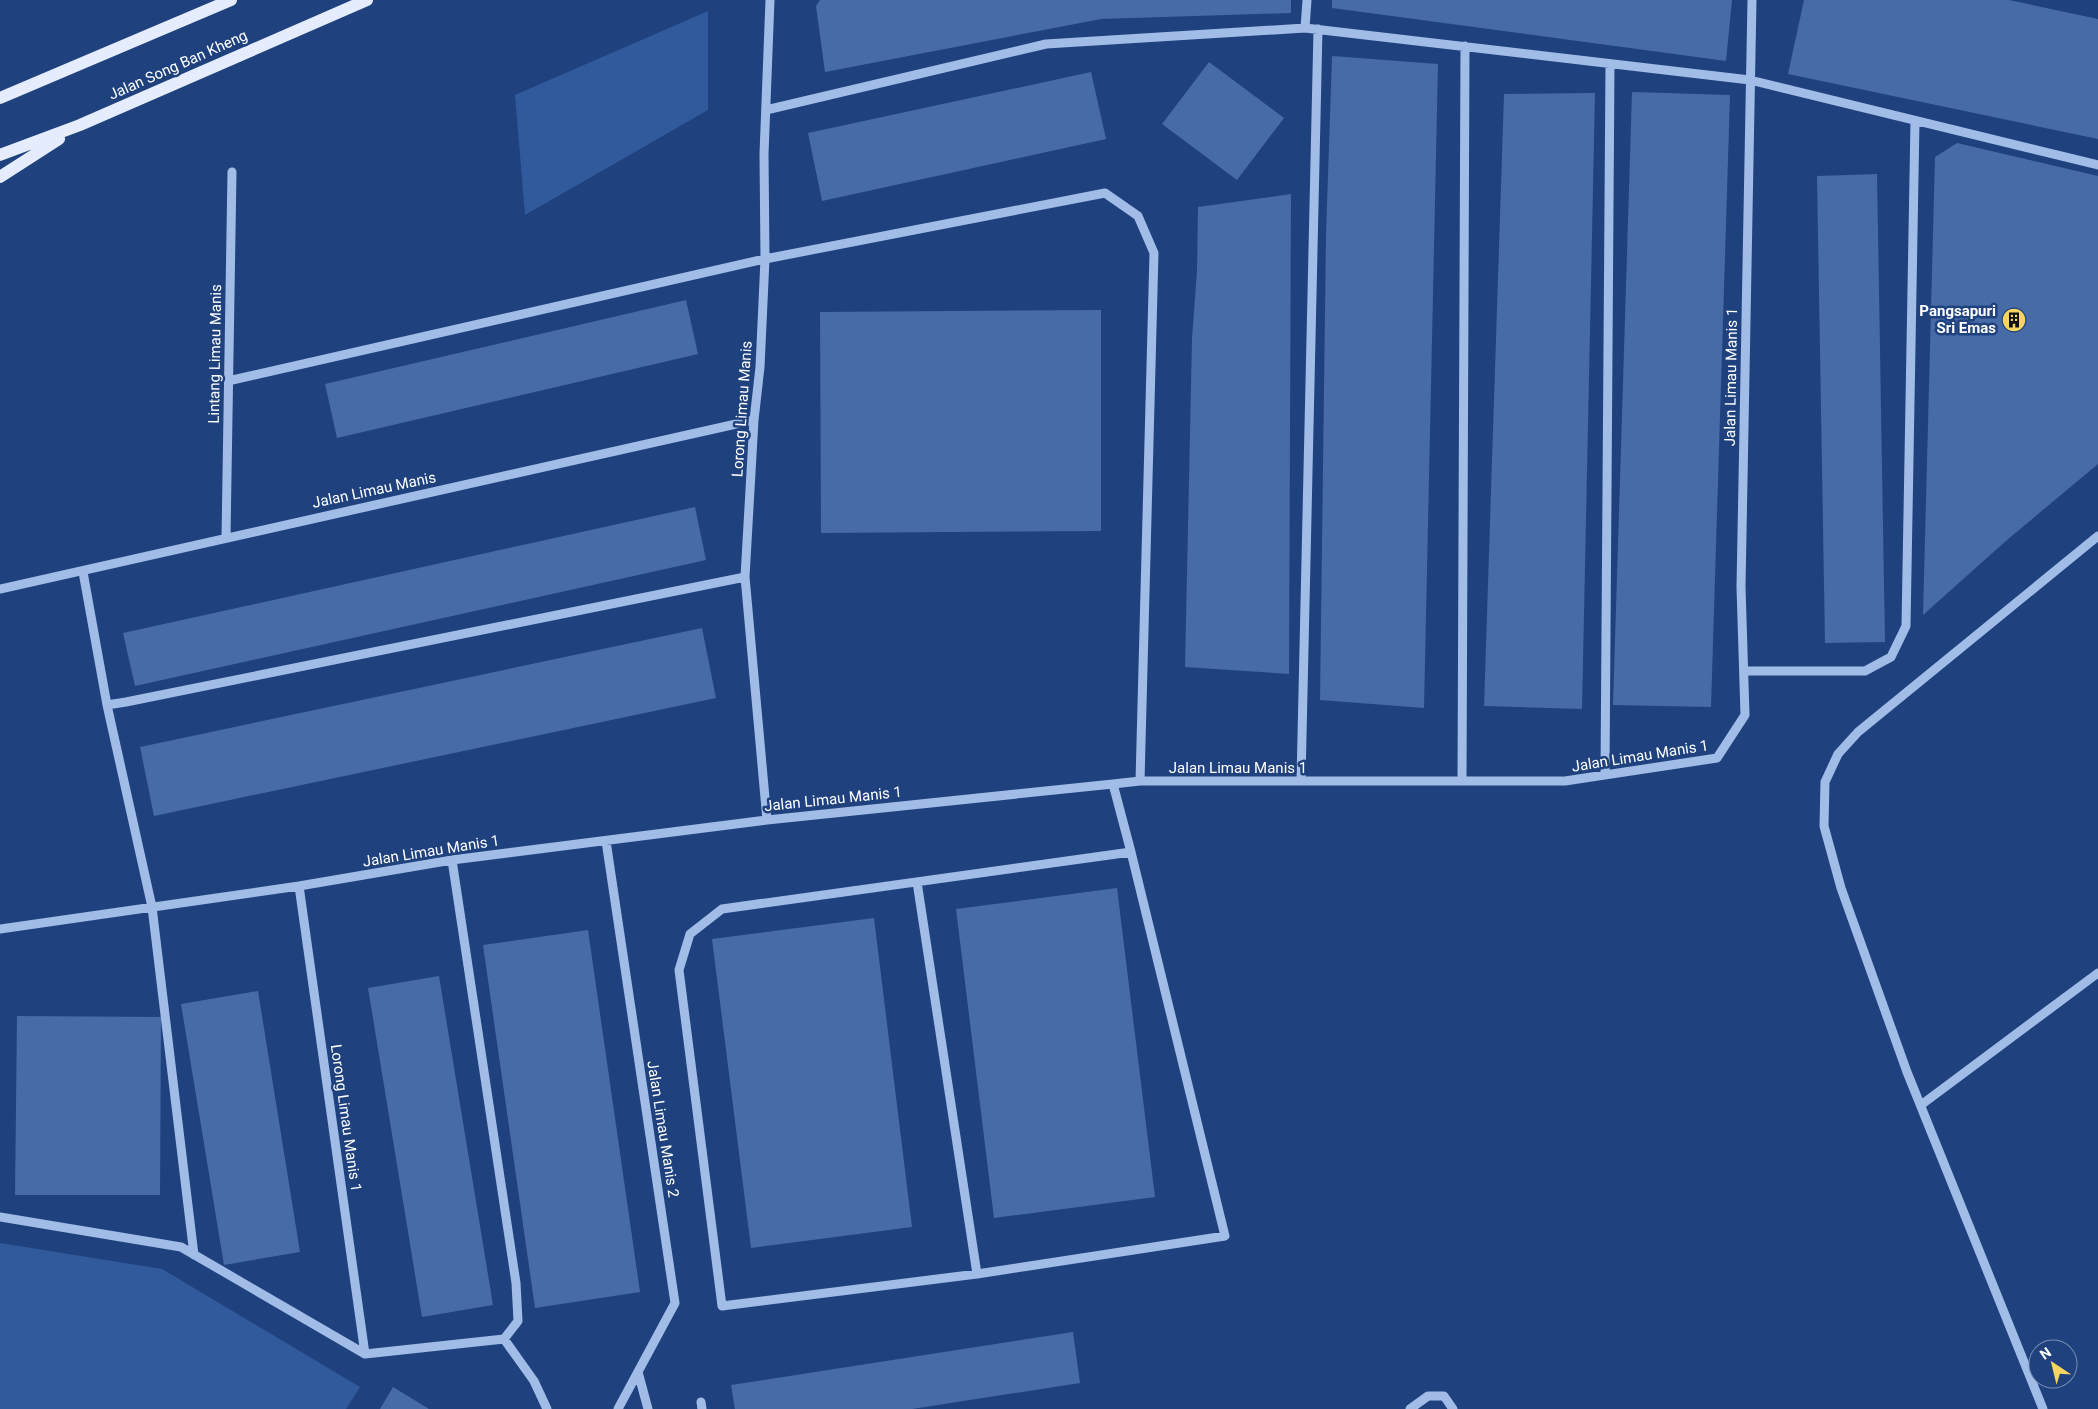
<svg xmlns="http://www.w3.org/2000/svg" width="2098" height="1409" font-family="Roboto,sans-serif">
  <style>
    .green { fill: #315a9c }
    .building { fill: #476ba7 }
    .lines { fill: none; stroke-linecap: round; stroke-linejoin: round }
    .minor { stroke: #a2bce8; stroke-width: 9 }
    .major { stroke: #e4ecfd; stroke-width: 12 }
    .labels { text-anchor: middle; stroke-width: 5; stroke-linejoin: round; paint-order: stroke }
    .street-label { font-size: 15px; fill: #fff; stroke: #1f427e }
    .poi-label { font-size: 15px; font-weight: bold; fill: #fff; stroke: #1f427e; text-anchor: end }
  </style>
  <rect width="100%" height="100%" fill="#1f427e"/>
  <path class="green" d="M708 11V110L525 215 515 95Z
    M0 1243 162 1269 360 1387 346 1409H0Z"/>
  <path class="building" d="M820 0H1291V13L1101 19 825 72 816 6Z
    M1332 0H1732L1726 61 1332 8Z
    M1804 0H2009L2098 19V139L1788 74Z
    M1332 56 1438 64 1424 708 1320 700 1326 235Z
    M1209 62 1284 118 1237 180 1162 124Z
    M1091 72 1106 139 822 201 808 133Z
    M1632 92 1730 95 1711 707 1613 705Z
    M1595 93 1582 709 1484 706 1504 94Z
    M1957 143 2098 176V464L2007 540 1923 615 1935 157Z
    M1877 174 1885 642 1825 643 1817 176Z
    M1291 194 1289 674 1185 667 1192 339 1197 271 1198 207Z
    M686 300 698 354 337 438 325 384Z
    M1101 310V531L821 533 820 312Z
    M695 507 706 560 135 686 123 633Z
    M702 628 716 698 154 816 140 747Z
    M1117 888 1155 1197 994 1218 956 909Z
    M874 918 912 1227 751 1248 712 939Z
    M588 930 640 1292 535 1308 483 945Z
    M439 976 493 1305 422 1317 368 988Z
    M258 991 300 1252 224 1265 181 1004Z
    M17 1016 161 1017 160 1195H15Z
    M1073 1332 1080 1383 912 1409H735L731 1385Z
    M393 1387 429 1409H380Z"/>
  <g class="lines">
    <path class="minor" d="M1305 28 1307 0
      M766 110 1046 44 1305 28 1750 80 2098 165
      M228 381 765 259 1105 193 1138 216 1154 253 1140 781
      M226 537 232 172
      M83 572 107 705 126 702 745 577
      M0 589 754 420
      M1744 671H1865L1891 657 1906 626 1915 121
      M107 705 152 907 194 1255
      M1605 775 1610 64
      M1301 781 1318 29
      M1462 781 1465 46
      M1113 784 1131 852
      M767 820 745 577 754 420 760 367 765 259 764 154 770 0
      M606 841 675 1303 618 1409
      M1131 852 1225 1236 977 1274 722 1306 679 970 690 934 722 909Z
      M452 860 516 1283 518 1321 504 1339
      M917 882 977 1274
      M299 886 365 1354
      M0 929 299 886 452 860 767 820 1113 784 1140 781H1565L1717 758 1745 715 1741 587 1752 0
      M1921 1105 2098 973
      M0 1217 181 1247 365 1354 504 1339 534 1381 547 1409
      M638 1372 648 1409
      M701 1402 702 1409
      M1410 1409 1428 1396H1444L1453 1409
      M2043 1409 1907 1072 1841 888 1824 826 1825 782 1838 754 1858 732 2098 536"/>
    <path class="major" d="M0 98 231 0
      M0 155 80 125 367 0
      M0 177 59 139"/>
  </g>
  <defs>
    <g id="building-disc" transform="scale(1.25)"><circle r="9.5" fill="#f6d561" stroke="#1f427e"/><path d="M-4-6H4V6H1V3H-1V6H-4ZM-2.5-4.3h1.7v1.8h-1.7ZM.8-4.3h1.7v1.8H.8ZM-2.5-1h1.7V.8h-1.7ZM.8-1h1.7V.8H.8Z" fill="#111"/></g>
  </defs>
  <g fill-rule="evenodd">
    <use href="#building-disc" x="2014" y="320"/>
  </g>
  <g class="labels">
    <g class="street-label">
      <text transform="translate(178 65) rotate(-24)" y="5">Jalan Song Ban Kheng</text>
      <text transform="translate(215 354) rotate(-89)" y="5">Lintang Limau Manis</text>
      <text transform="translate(1731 377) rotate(-89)" y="5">Jalan Limau Manis 1</text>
      <text transform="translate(742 409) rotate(-86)" y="5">Lorong Limau Manis</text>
      <text transform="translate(374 490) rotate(-12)" y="5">Jalan Limau Manis</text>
      <text transform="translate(1640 756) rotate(-9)" y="5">Jalan Limau Manis 1</text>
      <text x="1238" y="773">Jalan Limau Manis 1</text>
      <text transform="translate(833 799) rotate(-6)" y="5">Jalan Limau Manis 1</text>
      <text transform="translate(431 851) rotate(-9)" y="5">Jalan Limau Manis 1</text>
      <text transform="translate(346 1118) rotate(82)" y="5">Lorong Limau Manis 1</text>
      <text transform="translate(663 1129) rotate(81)" y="5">Jalan Limau Manis 2</text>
    </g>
    <g class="poi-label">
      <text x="1996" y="316">Pangsapuri<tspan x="1996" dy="17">Sri Emas</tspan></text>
    </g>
  </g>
  <g transform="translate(2053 1364) rotate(325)"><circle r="24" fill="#1f427e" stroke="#798eb2"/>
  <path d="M0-4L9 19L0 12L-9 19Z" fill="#f6d561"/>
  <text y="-8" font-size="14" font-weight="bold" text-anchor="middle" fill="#ffffff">N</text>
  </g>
</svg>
